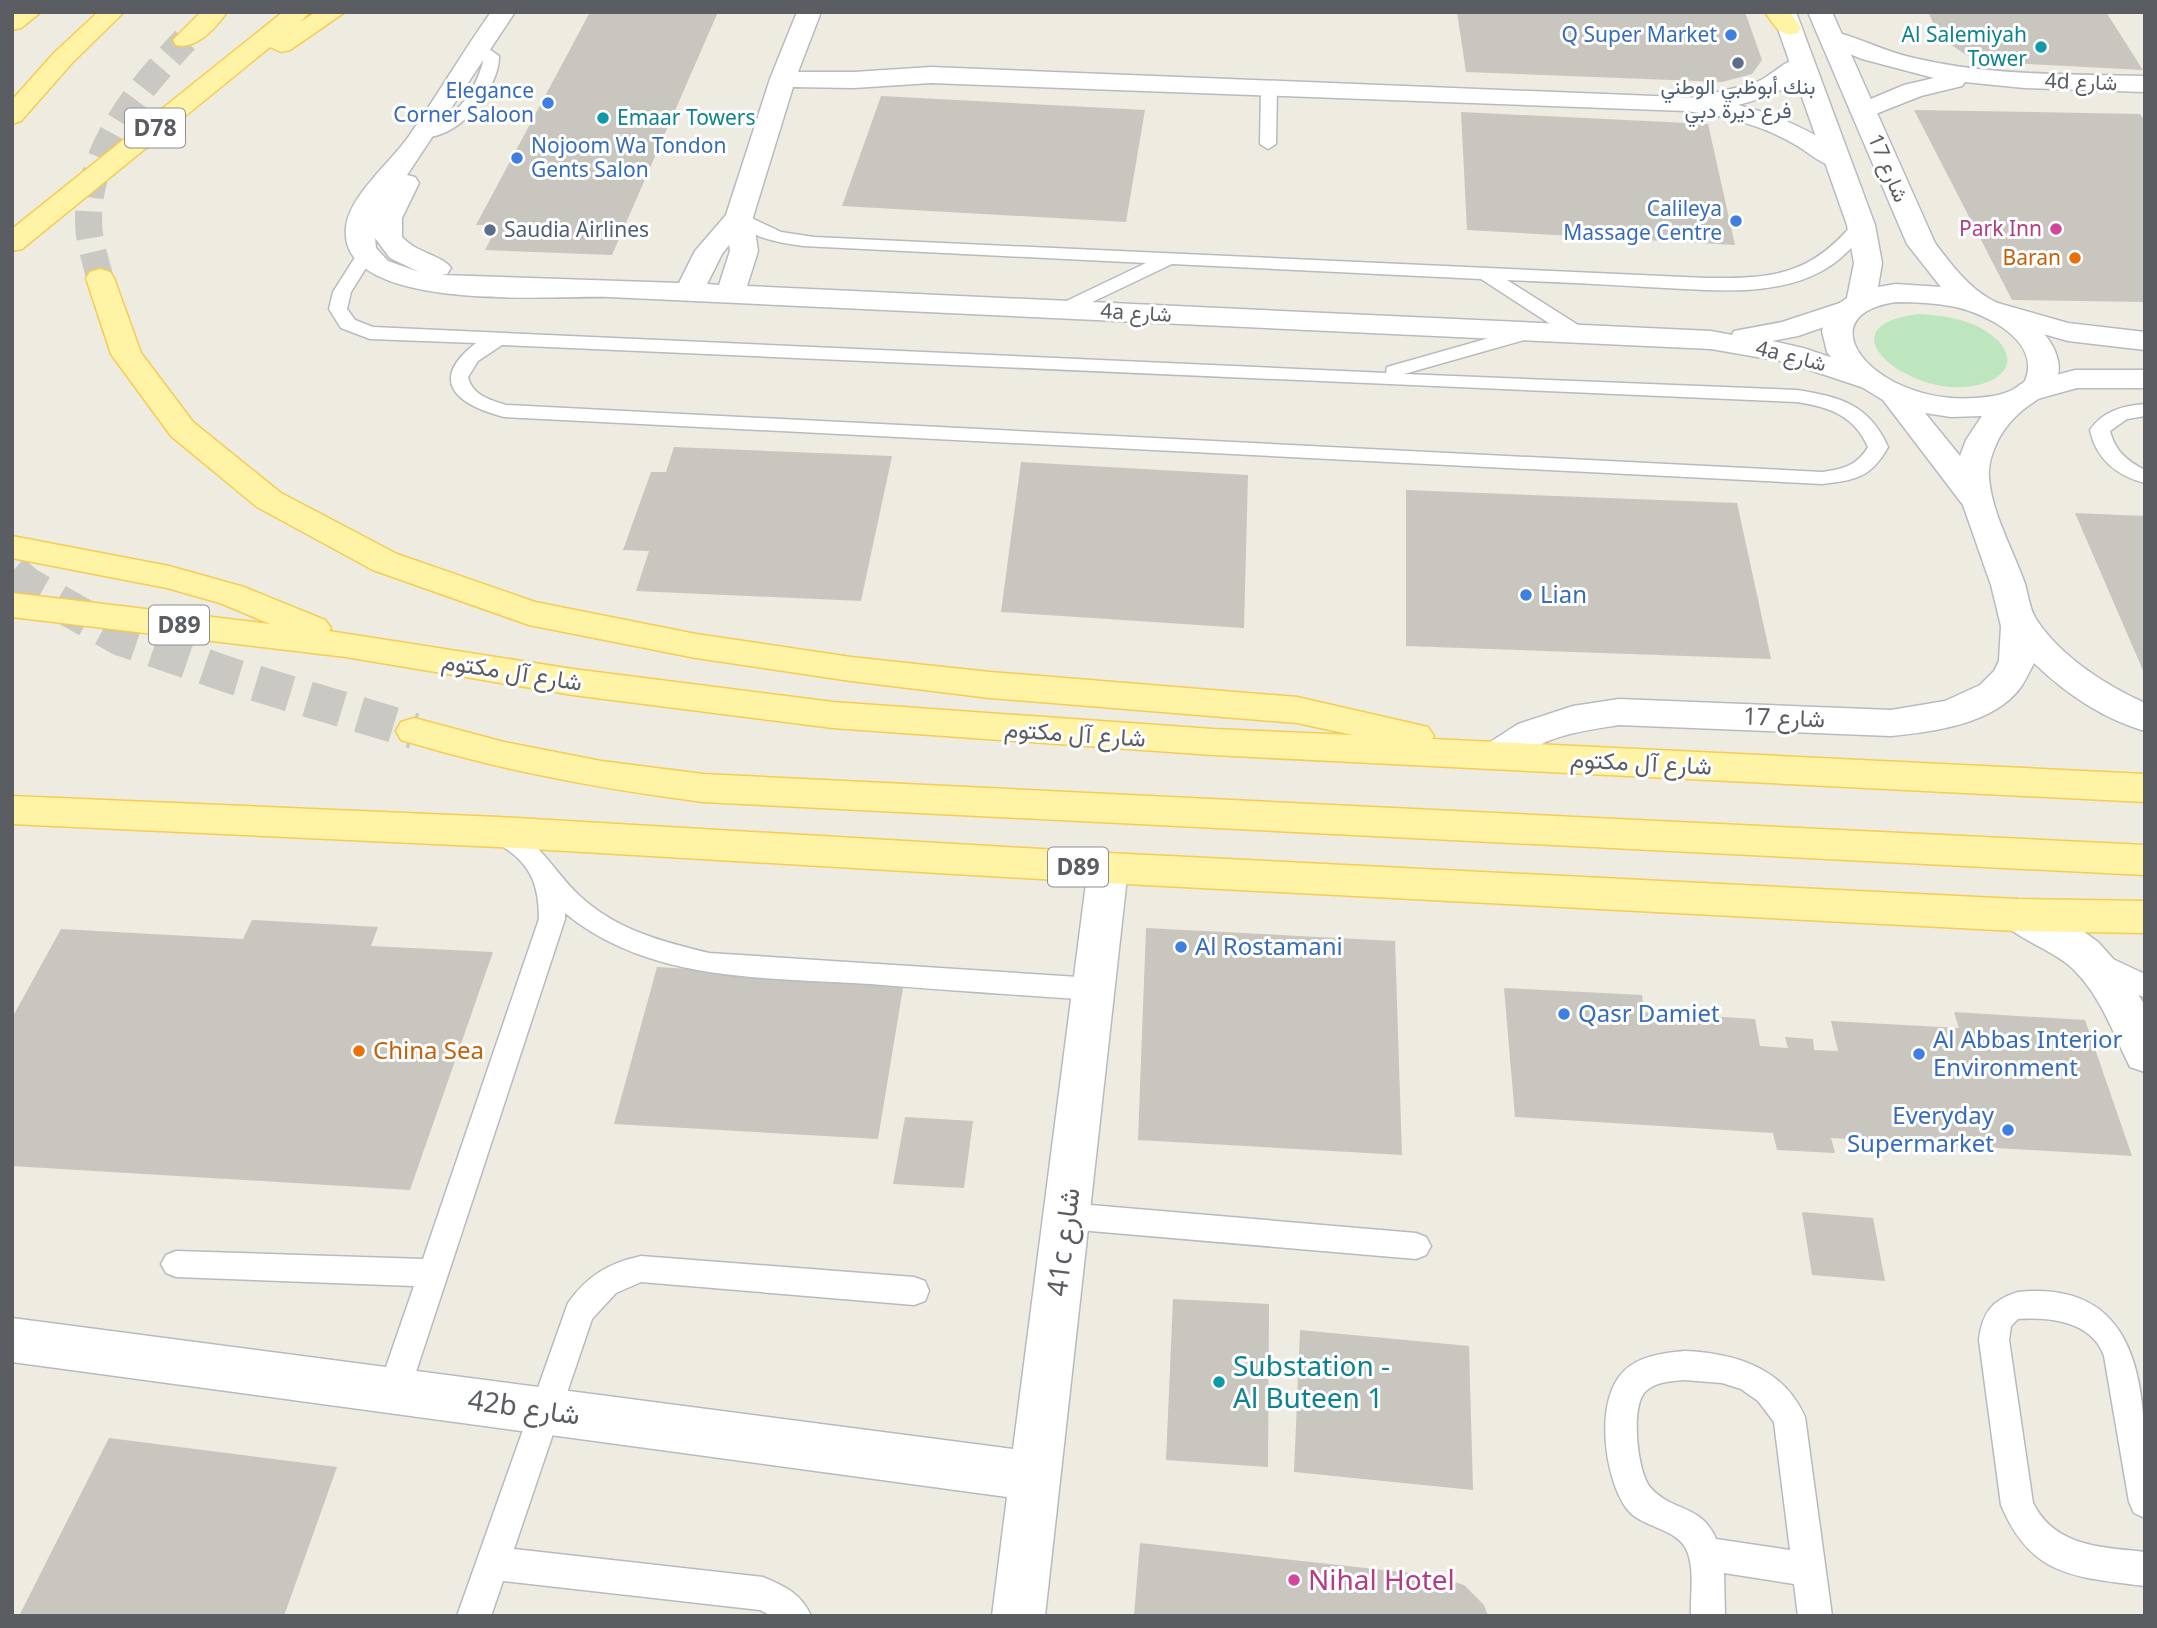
<svg xmlns="http://www.w3.org/2000/svg" width="2157" height="1628" font-family="'Noto Sans',Vazirmatn,sans-serif">
  <style>
    .green { fill: #bde6be }
    .building { fill: #c8c6bf }
    .lines { fill: none; stroke-linecap: round; stroke-linejoin: round }
    .primary-tunnel-far1 { stroke: #c9c8c2; stroke-width: 27; stroke-dasharray: 27 14; stroke-linecap: butt }
    .primary-tunnel { stroke: #c9c8c2; stroke-width: 36; stroke-dasharray: 36 18; stroke-linecap: butt }
    .lane-casing { stroke: #b7babf; stroke-width: 3 }
    .street-casing { stroke: #b7babf; stroke-width: 3 }
    .secondary-casing { stroke: #b7bbc1; stroke-width: 3 }
    .primary-casing { stroke: #f6cc52; stroke-width: 3 }
    .lane { fill: #fff; fill-rule: evenodd }
    .street { fill: #fff; fill-rule: evenodd }
    .secondary { fill: #fff; fill-rule: evenodd }
    .primary { fill: #fff3a5; fill-rule: evenodd }
    .shop-dot { fill: #3f7fe0; stroke: #fff; stroke-width: 2.5 }
    .culture-dot { fill: #0f9aa8; stroke: #fff; stroke-width: 2.5 }
    .service-dot { fill: #5c6f8a; stroke: #fff; stroke-width: 2.5 }
    .hotel-dot { fill: #d1479c; stroke: #fff; stroke-width: 2.5 }
    .food-dot { fill: #e8710a; stroke: #fff; stroke-width: 2.5 }
    .labels { text-anchor: middle; stroke-width: 6; stroke-linejoin: round; paint-order: stroke }
    .far-shop-label { font-size: 21px; fill: #366cbe; stroke: #fff; text-anchor: end }
    .far-culture-label { font-size: 21px; fill: #0d838f; stroke: #fff; text-anchor: end }
    .far-street-label { font-size: 21px; fill: #5a5e63; stroke: #fff }
    .far-service-label { font-size: 21px; fill: #4e5e75; stroke: #fff }
    .far-hotel-label { font-size: 21px; fill: #b23c85; stroke: #fff; text-anchor: end }
    .far-food-label { font-size: 21px; fill: #c56008; stroke: #fff; text-anchor: end }
    .shield { fill: #fff; stroke: #8c8e92; stroke-width: 2 }
    .shield-label { font-size: 23px; font-weight: bold; fill: #5a5e63 }
    .shop-label { font-size: 24px; fill: #366cbe; stroke: #fff; text-anchor: start }
    .street-label { font-size: 24px; fill: #5a5e63; stroke: #fff }
    .food-label { font-size: 24px; fill: #c56008; stroke: #fff; text-anchor: start }
    .near-street-label { font-size: 28px; fill: #5a5e63; stroke: #fff }
    .near-culture-label { font-size: 28px; fill: #0d838f; stroke: #fff; text-anchor: start }
    .near-hotel-label { font-size: 28px; fill: #b23c85; stroke: #fff; text-anchor: start }
  </style>
  <rect width="100%" height="100%" fill="#eeebe1"/>
  <path class="green" d="M1919 314C1940 315 1962 318 1981 328 2026 354 2009 384 1963 387 1906 392 1821 326 1919 314Z"/>
  <path class="building" d="M590 12H718L612 255 485 250 498 225H476Z
    M1457 12H1745L1762 60 1752 74 1722 82 1466 72Z
    M1928 12H2106L2143 70 2009 63 1966 55 1941 38Z
    M881 96 1145 110 1126 222 842 206Z
    M1914 110 2140 114 2145 121V302L2012 300Z
    M1461 112 1708 124 1735 245 1467 230Z
    M674 447 892 456 861 601 636 591 649 551 623 550 651 472H666Z
    M1021 462 1248 475 1244 628 1001 612Z
    M1406 490 1737 503 1771 659 1406 646Z
    M2075 513 2145 516V675Z
    M252 920 378 927 371 946 493 952 410 1190 12 1166V1018L61 929 243 939Z
    M1146 928 1395 941 1402 1155 1138 1140Z
    M657 967 904 982 878 1139 614 1124Z
    M1504 988 1642 995 1644 1012 1755 1019 1760 1046 1788 1048 1785 1037 1813 1039 1814 1050 1838 1051 1831 1021 1959 1028 1954 1012 2085 1020 2132 1156 1831 1138 1835 1153 1777 1150 1773 1133 1515 1117Z
    M905 1117 973 1121 964 1188 893 1184Z
    M1802 1212 1873 1218 1885 1281 1812 1275Z
    M1173 1299 1269 1304 1268 1467 1166 1460Z
    M1300 1330 1469 1346 1473 1490 1294 1472Z
    M109 1438 337 1467 284 1616H19Z
    M1140 1543 1438 1576 1464 1585 1484 1605 1488 1616H1134Z"/>
  <g class="lines">
    <path class="primary-tunnel-far1" d="M100 278C96 263 91 247 89 231 83 155 137 91 185 40"/>
    <path class="primary-tunnel" d="M12 572 27 585 121 638 238 678 414 731"/>
    <g class="lane-casing">
      <path id="lane" d="M479 42 499 56C500 89 455 145 418 136L416 132 418 128C454 120 473 98 483 62V58L471 47Z
        M1269 81 1277 86 1276 144 1268 149 1260 144 1261 86Z
        M739 212 781 232 814 237 1706 278C1772 279 1812 275 1855 221H1867L1870 225C1856 244 1841 261 1820 272 1769 299 1701 289 1646 287 1600 284 1553 282 1507 280L1586 330 1588 334 1586 338H1572L1481 279 1172 264 1065 315 1056 309 1058 305 1146 263 803 246C778 243 747 237 730 217Z
        M365 250 374 255 351 292 347 309 355 320 373 327 1386 373 1387 367 1535 325 1544 331 1542 335 1404 374 1797 390C1840 397 1869 404 1888 447 1871 478 1855 480 1822 484L504 417C457 405 427 381 476 343L370 339 341 328 329 309 333 292 359 251ZM502 345 1797 402C1829 407 1854 415 1868 447 1857 466 1843 469 1822 472L506 405C490 400 472 395 468 377L478 361Z
        M2145 404V416L2127 419 2110 431C2115 451 2127 461 2145 470V483C2117 476 2096 459 2090 430 2103 411 2122 406 2145 404Z
        M498 823C538 835 552 871 581 897 617 930 663 942 709 953L1094 978 1103 981 1107 989 1103 997 1094 1000C1019 995 945 990 870 984 766 977 650 983 565 913V919L410 1390 405 1400 394 1405 383 1400 378 1390 414 1286 176 1277 166 1273 161 1264 166 1255 176 1251 423 1259 539 919C539 889 533 868 508 850 499 844 491 841 486 832L489 825Z
        M2102 954 2145 974V998L2093 971 2089 964 2093 957Z
        M1067 1203 1416 1233 1426 1237 1431 1246 1426 1255 1416 1259 1067 1229 1057 1225 1052 1216 1057 1207Z
        M641 1256 914 1277 925 1281 929 1291 925 1301 914 1305 641 1282 616 1293 592 1319 514 1549 763 1577C784 1586 801 1593 811 1616H771L760 1610 503 1581 491 1616H457L568 1303C587 1276 609 1263 641 1256Z
        M2018 1292C2157 1278 2145 1418 2145 1518L2134 1513 2129 1502 2104 1356C2092 1321 2049 1317 2018 1319L2011 1326 2009 1340 2033 1503C2055 1547 2101 1547 2145 1552V1586C2075 1577 2031 1577 2001 1505L1979 1340C1982 1313 1992 1300 2018 1292Z
        M1684 1351C1734 1353 1783 1367 1805 1417L1832 1616H1798L1794 1584 1724 1573 1725 1616H1691C1690 1596 1695 1570 1687 1551 1678 1528 1641 1528 1627 1509 1604 1478 1594 1400 1624 1371 1639 1356 1664 1353 1684 1351ZM1684 1380 1722 1383 1741 1389 1758 1401 1774 1422 1790 1550 1716 1539C1702 1504 1671 1512 1650 1487 1637 1471 1631 1409 1644 1393 1654 1382 1670 1381 1684 1380Z"/>
    </g>
    <g class="street-casing">
      <path id="street" d="M491 12H515L407 175 415 177 419 183 402 218V237C416 253 442 255 451 268L447 274 441 275 679 283 695 251 726 215 770 79 797 12H821L798 72H854L931 67 1703 98C1717 89 1743 89 1761 80 1778 71 1791 53 1811 58L1814 63C1798 87 1765 98 1738 105 1778 115 1812 131 1846 154L1850 160 1846 166C1826 171 1811 153 1794 144 1760 124 1724 116 1686 111L931 83 854 88 793 87 753 217 758 251 747 286 1711 331 1732 335 1734 331 1782 322 1849 300 1859 303 1864 309 1859 315 1798 336 1772 341 1803 348 1881 374 1885 381 1881 388 1870 390 1786 362 1711 349 609 297C555 295 337 315 346 227 349 196 391 162 409 136 437 96 462 53 491 12ZM375 238 390 258 419 272 388 261 376 248ZM729 245 730 251 719 285 707 284 722 254Z
        M1832 31C1860 38 1886 52 1914 58 1989 76 2068 74 2145 76V92L2024 88 1965 82 1962 86 1921 96 1863 119 1854 116 1850 111 1854 106 1904 85 1934 78 1862 59 1823 43 1820 38 1823 33Z
        M1994 302 2068 323 2145 332V350L2068 341 1984 317 1979 311 1984 305Z
        M2075 370H2145V388H2077L2030 401 2019 399 2015 392 2019 385Z
        M1108 853 1122 857 1128 868 1045 1616H992L1007 1497 12 1362V1318L1013 1449 1088 868 1094 857Z
        M2017 899 2080 929 2098 942 2126 973 2145 1006V1072L2130 1067C2112 1031 2101 996 2072 968 2052 949 2008 936 1997 915L2003 904Z"/>
    </g>
    <g class="secondary-casing">
      <path id="secondary" d="M1772 12H1796L1875 225 1882 263 1878 287 1896 284 1941 287 1907 244 1808 12H1832L1935 243C1950 263 1968 287 1990 299 2017 314 2051 327 2058 361 2063 384 2044 395 2028 406 2015 415 2001 431 1995 447 1991 456 1988 468 1989 478 1992 514 2013 550 2025 584 2028 595 2030 610 2036 619 2060 656 2105 685 2145 703V731C2103 719 2065 693 2034 663 2030 671 2026 679 2021 687 1994 724 1933 732 1891 736L1619 725C1595 729 1571 732 1548 741 1523 751 1514 775 1484 766L1478 756 1484 746 1518 724 1573 706 1619 699 1891 710 1945 701 1980 685 1994 671 1999 661 2001 626 1991 585 1963 505 1883 400 1847 378 1827 352 1822 331 1825 321 1837 305 1847 298 1854 263 1847 225ZM1896 302C1916 302 1936 303 1956 307 1986 314 2042 341 2025 381 2011 394 1994 397 1975 398 1948 400 1921 395 1896 383 1849 360 1828 312 1896 302ZM1925 413 1951 417 1982 416 1966 440 1960 456Z"/>
    </g>
    <g class="primary-casing">
      <path id="primary" d="M12 12H41L21 28 12 30Z
        M98 12H124L72 63 21 121 12 124V100L54 53Z
        M201 12H227C216 28 196 50 176 45L173 40Z
        M283 12H310L300 22 316 12H345L290 50 281 52 270 47 22 249 12 251V229Z
        M1765 12H1790L1801 28 1798 33C1780 38 1775 26 1765 12Z
        M100 269 110 272 114 278 141 353 193 422 281 493 397 554 535 602 696 634 851 657 990 672 1297 697 1428 727 1434 736 1432 739 2145 774V802L1213 755 833 728 573 695 346 657 12 617V593L270 624 220 603 167 588 12 558V536L169 566 244 587 325 620 331 628 329 631 573 669 833 702 1213 729 1353 735 1297 723 990 698 851 681 696 658 529 625 373 570 257 507 171 436 111 354 86 278 90 272Z
        M414 718 504 742 601 761 703 774 2145 845V875L703 802C597 788 504 771 401 740L396 731 401 722Z
        M12 796 498 817 1108 853 2017 899 2145 901V933L2017 931 1108 883 498 847 12 824Z"/>
    </g>
    <use href="#lane" class="lane"/>
    <use href="#street" class="street"/>
    <use href="#secondary" class="secondary"/>
    <use href="#primary" class="primary"/>
  </g>
  <g class="shop-dot">
    <circle cx="1731" cy="35" r="7"/>
    <circle cx="548" cy="103" r="7"/>
    <circle cx="517" cy="158" r="7"/>
    <circle cx="1736" cy="221" r="7"/>
    <circle cx="1526" cy="595" r="7"/>
    <circle cx="1181" cy="947" r="7"/>
    <circle cx="1564" cy="1014" r="7"/>
    <circle cx="1919" cy="1054" r="7"/>
    <circle cx="2008" cy="1130" r="7"/>
  </g>
  <g class="culture-dot">
    <circle cx="2041" cy="47" r="7"/>
    <circle cx="603" cy="118" r="7"/>
    <circle cx="1219" cy="1382" r="7"/>
  </g>
  <g class="service-dot">
    <circle cx="1738" cy="63" r="7"/>
    <circle cx="490" cy="230" r="7"/>
  </g>
  <g class="hotel-dot">
    <circle cx="2056" cy="229" r="7"/>
    <circle cx="1294" cy="1580" r="7"/>
  </g>
  <g class="food-dot">
    <circle cx="2075" cy="258" r="7"/>
    <circle cx="359" cy="1051" r="7"/>
  </g>
  <g class="labels">
    <g class="far-shop-label">
      <text x="1717" y="42">Q Super Market</text>
      <text x="534" y="98">Elegance<tspan x="534" dy="24">Corner Saloon</tspan></text>
      <text x="531" y="153" text-anchor="start">Nojoom Wa Tondon<tspan x="531" dy="24">Gents Salon</tspan></text>
      <text x="1722" y="216">Calileya<tspan x="1722" dy="24">Massage Centre</tspan></text>
    </g>
    <g class="far-culture-label">
      <text x="2027" y="42">Al Salemiyah<tspan x="2027" dy="24">Tower</tspan></text>
      <text x="617" y="125" text-anchor="start">Emaar Towers</text>
    </g>
    <g class="far-street-label">
      <text transform="translate(2081 82) rotate(2)" y="7">4d شارع</text>
      <text transform="translate(1888 168) rotate(67)" y="7">شارع 17</text>
      <text transform="translate(1136 313) rotate(3)" y="7">4a شارع</text>
      <text transform="translate(1791 356) rotate(14)" y="7">4a شارع</text>
    </g>
    <g class="far-service-label">
      <text x="1738" y="94">بنك أبوظبي الوطني<tspan x="1738" dy="24">فرع ديرة دبي</tspan></text>
      <text x="504" y="237" text-anchor="start">Saudia Airlines</text>
    </g>
    <g class="far-hotel-label">
      <text x="2042" y="236">Park Inn</text>
    </g>
    <g class="far-food-label">
      <text x="2061" y="265">Baran</text>
    </g>
    <g class="shield">
      <rect x="125" y="108.5" width="60" height="39" rx="5"/>
      <rect x="149" y="605.5" width="60" height="39" rx="5"/>
      <rect x="1048" y="847.5" width="60" height="39" rx="5"/>
    </g>
    <g class="shield-label">
      <text x="155" y="136">D78</text>
      <text x="179" y="633">D89</text>
      <text x="1078" y="875">D89</text>
    </g>
    <g class="shop-label">
      <text x="1540" y="603">Lian</text>
      <text x="1195" y="955">Al Rostamani</text>
      <text x="1578" y="1022">Qasr Damiet</text>
      <text x="1933" y="1048">Al Abbas Interior<tspan x="1933" dy="28">Environment</tspan></text>
      <text x="1994" y="1124" text-anchor="end">Everyday<tspan x="1994" dy="28">Supermarket</tspan></text>
    </g>
    <g class="street-label">
      <text transform="translate(512 672) rotate(9)" y="8">شارع آل مكتوم</text>
      <text transform="translate(1784 718) rotate(2)" y="8">شارع 17</text>
      <text transform="translate(1075 734) rotate(4)" y="8">شارع آل مكتوم</text>
      <text transform="translate(1641 763) rotate(3)" y="8">شارع آل مكتوم</text>
    </g>
    <g class="food-label">
      <text x="373" y="1059">China Sea</text>
    </g>
    <g class="near-street-label">
      <text transform="translate(1063 1242) rotate(-83)" y="10">41c شارع</text>
      <text transform="translate(524 1407) rotate(8)" y="10">42b شارع</text>
    </g>
    <g class="near-culture-label">
      <text x="1233" y="1376">Substation -<tspan x="1233" dy="32">Al Buteen 1</tspan></text>
    </g>
    <g class="near-hotel-label">
      <text x="1308" y="1590">Nihal Hotel</text>
    </g>
  </g>
  <rect width="2157" height="1628" fill="none" stroke="#5a5e63" stroke-width="28"/>
</svg>
